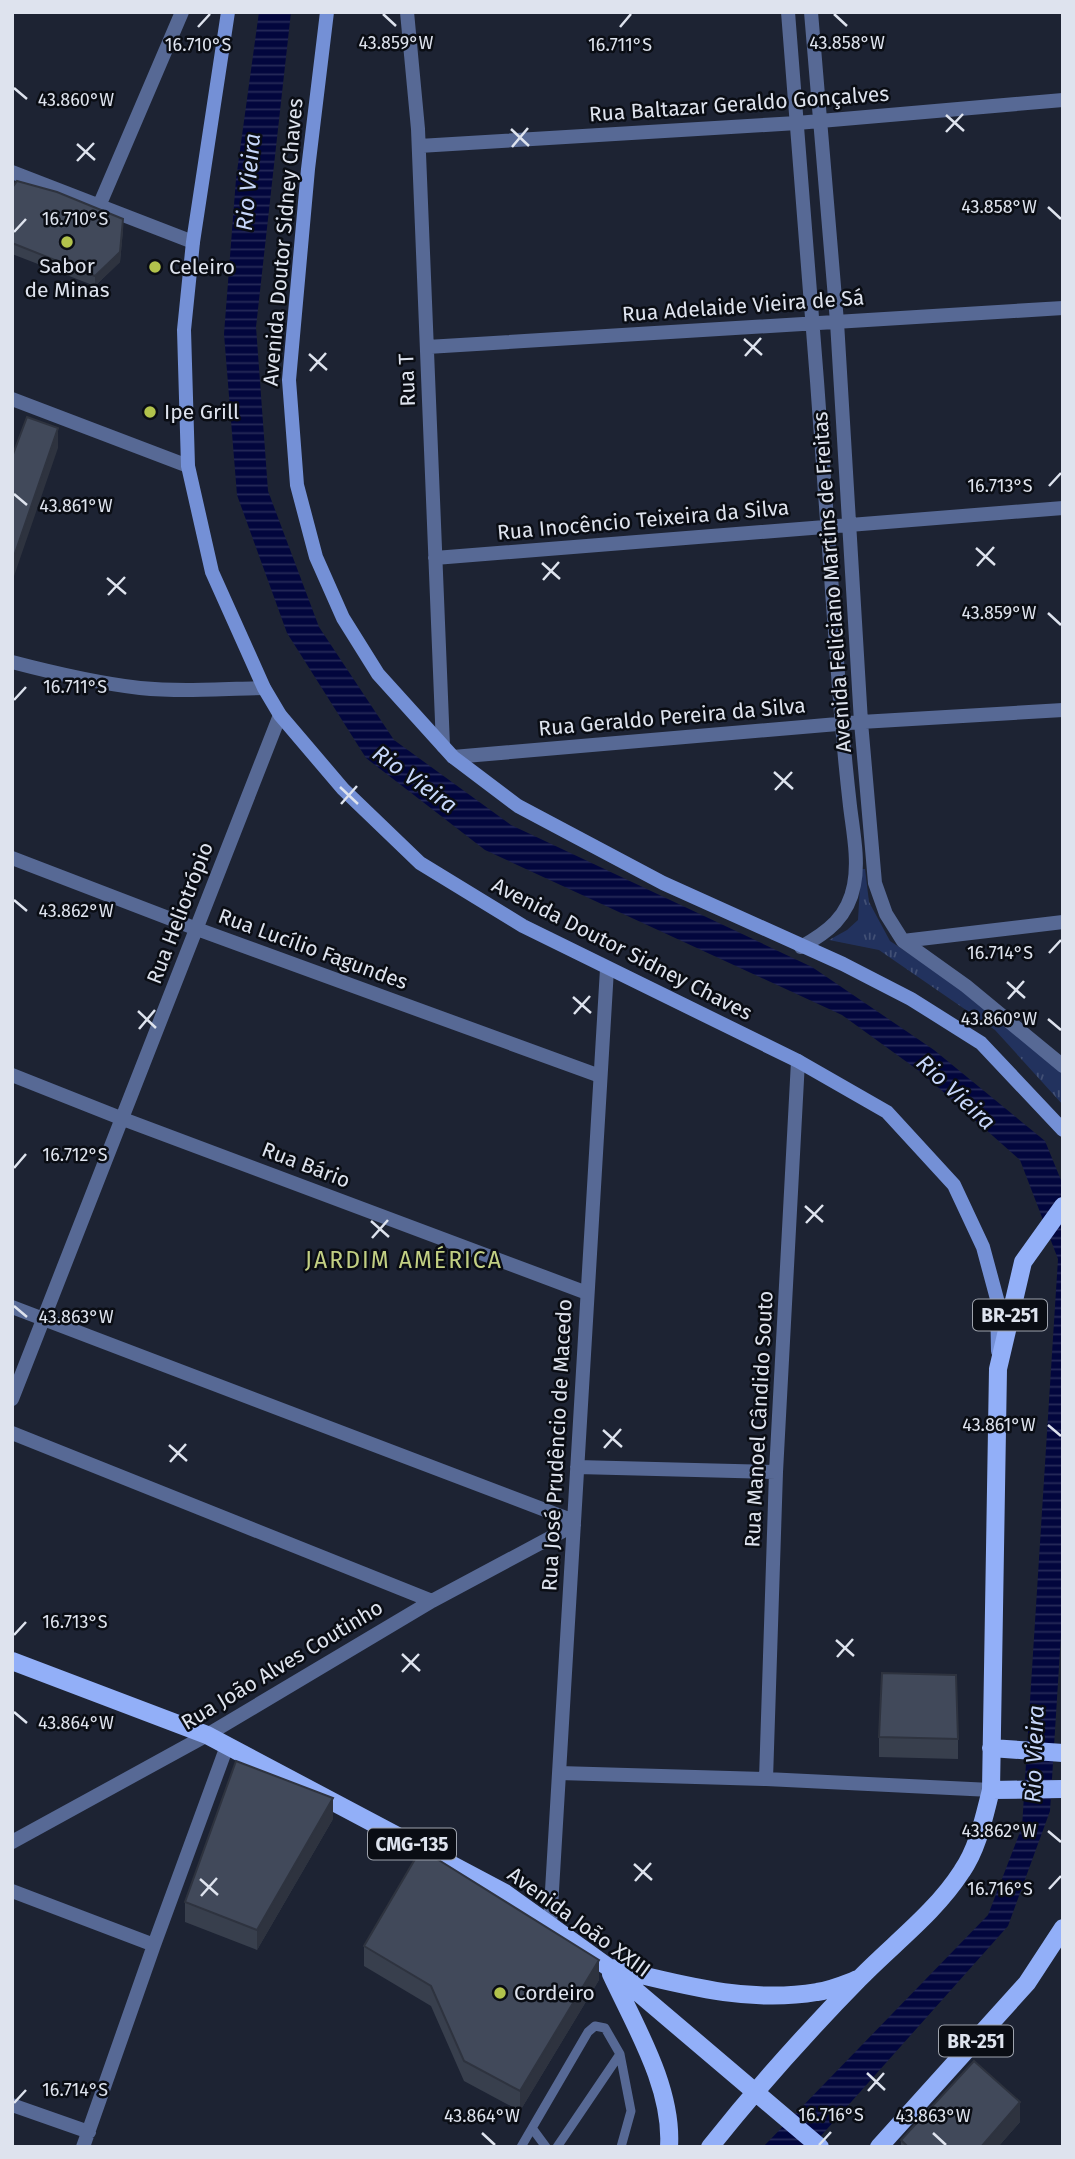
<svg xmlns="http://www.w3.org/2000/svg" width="1075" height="2159" font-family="'Fira Sans',sans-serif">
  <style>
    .park { fill: url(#park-tufts) }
    .water { fill: url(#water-rules) }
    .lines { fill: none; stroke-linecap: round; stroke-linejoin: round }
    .service { stroke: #576995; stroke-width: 9 }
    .minor { stroke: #576995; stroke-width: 14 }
    .secondary { stroke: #7490d6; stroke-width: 14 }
    .primary { stroke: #92aff8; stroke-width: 18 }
    .wall { fill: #383f4d }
    .shaded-wall { fill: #2e333f }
    .building { fill: #41495a; stroke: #2e333f; stroke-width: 2 }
    .ticks { fill: none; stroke: #dee3ee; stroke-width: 2.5 }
    .poi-dot { fill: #b2c34c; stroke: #0a0d14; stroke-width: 2.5 }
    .labels { text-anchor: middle; stroke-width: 5; stroke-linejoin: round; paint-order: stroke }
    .shield { fill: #0a0d14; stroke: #9ea3ad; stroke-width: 2 }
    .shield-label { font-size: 19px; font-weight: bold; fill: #dee3ee }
    .street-label { font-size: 21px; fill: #dee3ee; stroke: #0a0d14 }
    .poi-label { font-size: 21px; fill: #dee3ee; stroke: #0a0d14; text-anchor: start }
    .water-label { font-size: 23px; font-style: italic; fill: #c7d7fa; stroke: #0a0d14 }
    .neighbourhood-label { font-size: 23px; letter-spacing: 2px; fill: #c2cf83; stroke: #0a0d14 }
    .ticks-label { font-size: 18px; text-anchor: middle; fill: #dee3ee; stroke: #0a0d14; stroke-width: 5; stroke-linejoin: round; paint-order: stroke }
  </style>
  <defs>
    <pattern id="park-tufts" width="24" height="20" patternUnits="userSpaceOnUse" patternTransform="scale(1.75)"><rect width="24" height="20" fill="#22325e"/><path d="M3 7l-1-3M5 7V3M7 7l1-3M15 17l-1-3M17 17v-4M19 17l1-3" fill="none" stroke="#425075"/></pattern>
    <pattern id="water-rules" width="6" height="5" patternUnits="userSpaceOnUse" patternTransform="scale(1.75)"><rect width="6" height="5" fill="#02063d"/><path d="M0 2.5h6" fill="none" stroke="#262a59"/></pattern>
  </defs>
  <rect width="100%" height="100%" fill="#1d2333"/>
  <path class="park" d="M861 869H865L869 902 890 941 961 988 1039 1052 1063 1075V1105L995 1030 879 950 829 940 847 930 858 920Z"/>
  <path class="water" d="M259 12H291L256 327 268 491 319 627 394 740 511 825 812 967 934 1050 1045 1141 1063 1185V1602L1050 1811 1008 1926 811 2147H763L988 1915 1022 1827 1058 1259 1020 1160 922 1073 842 1015 485 850 366 758 287 633 237 495 224 334 236 179Z"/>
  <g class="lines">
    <path class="service" d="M532 2128 546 2147
      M521 2147 588 2032 595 2026 605 2028 620 2054 631 2111 621 2147
      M557 2147 620 2054"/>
    <path class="minor" d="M407 12 418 129 443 746
      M788 12C806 233 823 453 838 674 841 718 845 762 850 806 853 831 859 860 854 885 848 917 828 932 801 947
      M811 12 837 322 861 722 875 883 886 914 903 941 966 986 1063 1066
      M419 146 797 123 1063 100
      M12 172 193 242
      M99 206 182 12
      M427 347 1063 308
      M12 399 188 466
      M435 558 1063 508
      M12 662C54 673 96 683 140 688 181 692 223 689 264 688
      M453 757 861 722 1063 710
      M12 858 197 929 600 1076
      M903 941 1063 922
      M12 1075 123 1119 587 1293
      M12 1307 574 1521
      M12 1399 280 715
      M12 1433 432 1601
      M577 1467 776 1472
      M559 1773 766 1779 991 1790
      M766 1779 776 1472 798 1061
      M12 1842 207 1735 432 1601 574 1525
      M12 1891 154 1945
      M550 1924 607 969
      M12 2105 89 2132
      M83 2147 154 1945 227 1746"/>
    <path class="secondary" d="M228 12 193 242 184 330 188 466 212 572 264 688 280 715 343 789 420 863 523 926 798 1061 887 1112 954 1185 983 1247 997 1299 998 1351
      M327 12 308 169 289 380 297 485 316 557 343 618 378 674 453 757 518 806 663 883 843 964 911 999 981 1043 1063 1130"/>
    <path class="primary" d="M12 1661 207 1735 505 1893 608 1967 820 2147
      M991 1748 1063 1753
      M991 1790 1063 1789
      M612 1968C679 1984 747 2004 817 1992 831 1990 845 1984 858 1979
      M611 1974C635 2026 673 2088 669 2147
      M710 2147C757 2088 807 2032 859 1979 894 1943 935 1913 962 1871 978 1848 984 1817 991 1790L998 1369 1023 1262 1063 1206
      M879 2147 1027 1983 1063 1928"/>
  </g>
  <path class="wall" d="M12 188 123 230 120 262 95 286 12 254Z
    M879 1737 958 1739V1759L879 1757Z
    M333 1819 257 1950 185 1922V1902Z
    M364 1946 599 1980 520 2111 464 2081 431 2006 364 1966Z
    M1020 2122 998 2147H901V2140Z"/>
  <path class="shaded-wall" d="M123 219 120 262 95 286V276Z
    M58 428V448L12 582V562Z
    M333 1798V1819L257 1950V1930Z
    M599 1960V1980L520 2111V2091Z
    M1020 2102V2122L998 2147H981Z"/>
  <path class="building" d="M17 181 57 192 123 219 120 252 95 276 12 243V188Z
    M27 417 58 428 12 562V457Z
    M882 1673 956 1675 958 1739 879 1737Z
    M236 1761 333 1798 257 1930 185 1902Z
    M421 1849 599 1960 520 2091 464 2061 431 1986 364 1946Z
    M974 2061 1020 2102 981 2147H908L901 2140Z"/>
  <path class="ticks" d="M383 14 396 26M834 14 847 26M198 27 210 14M620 27 631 14M14 88 27 99M946 115 964 131M511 129 529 146M946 132 963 114M77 144 95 160M512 147 528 128M77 161 94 143M1048 207 1061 219M14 232 26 219M744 339 762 355M309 354 327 370M745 356 761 338M310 371 326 353M1049 486 1061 473M14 494 27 505M976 548 995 565M542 563 560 579M977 566 994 547M107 578 126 594M543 580 559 562M108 595 125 577M1048 613 1061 625M14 700 26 687M774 772 793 789M340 787 358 804M775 790 792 772M341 804 357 786M14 900 27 911M1049 953 1061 940M1007 982 1025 998M573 997 591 1013M1008 999 1024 981M138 1011 156 1028M574 1014 590 996M1048 1019 1061 1030M139 1029 155 1010M14 1168 26 1154M805 1206 823 1222M371 1221 389 1237M806 1223 823 1205M372 1238 388 1220M14 1306 27 1317M1048 1425 1061 1436M603 1430 622 1447M169 1445 187 1461M604 1448 621 1429M170 1462 186 1444M14 1635 26 1622M836 1640 854 1656M402 1654 420 1671M837 1657 853 1639M402 1672 419 1654M14 1712 27 1723M1048 1831 1061 1842M634 1864 652 1880M200 1879 218 1895M635 1881 651 1863M1049 1889 1061 1876M201 1896 217 1878M867 2073 885 2090M868 2091 884 2073M14 2103 26 2090M482 2133 495 2145M933 2133 946 2145M819 2145 831 2132"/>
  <g class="poi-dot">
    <circle cx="67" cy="242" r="7"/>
    <circle cx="155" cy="267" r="7"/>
    <circle cx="150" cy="412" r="7"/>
    <circle cx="500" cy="1993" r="7"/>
  </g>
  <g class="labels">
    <g class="shield">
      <rect x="973" y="1299.5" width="74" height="31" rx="5"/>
      <rect x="368" y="1828.5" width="88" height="31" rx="5"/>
      <rect x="939" y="2025.5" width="74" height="31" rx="5"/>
    </g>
    <g class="shield-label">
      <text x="1010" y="1322">BR-251</text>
      <text x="412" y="1851">CMG-135</text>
      <text x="976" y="2048">BR-251</text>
    </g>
    <g class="street-label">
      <text transform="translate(739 104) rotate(-4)" y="7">Rua Baltazar Geraldo Gonçalves</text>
      <text transform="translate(283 242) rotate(-85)" y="7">Avenida Doutor Sidney Chaves</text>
      <text transform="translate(743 306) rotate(-4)" y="7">Rua Adelaide Vieira de Sá</text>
      <text transform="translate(407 380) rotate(-92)" y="7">Rua T</text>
      <text transform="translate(643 520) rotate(-5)" y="7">Rua Inocêncio Teixeira da Silva</text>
      <text transform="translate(832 582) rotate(-94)" y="7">Avenida Feliciano Martins de Freitas</text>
      <text transform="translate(672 717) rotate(-5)" y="7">Rua Geraldo Pereira da Silva</text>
      <text transform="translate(180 913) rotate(-69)" y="7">Rua Heliotrópio</text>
      <text transform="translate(313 949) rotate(20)" y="7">Rua Lucílio Fagundes</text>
      <text transform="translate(622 949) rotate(27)" y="7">Avenida Doutor Sidney Chaves</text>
      <text transform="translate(306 1165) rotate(21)" y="7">Rua Bário</text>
      <text transform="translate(759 1419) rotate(-87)" y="7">Rua Manoel Cândido Souto</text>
      <text transform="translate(557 1445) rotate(-87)" y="7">Rua José Prudêncio de Macedo</text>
      <text transform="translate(282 1665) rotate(-31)" y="7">Rua João Alves Coutinho</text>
      <text transform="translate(579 1922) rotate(36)" y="7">Avenida João XXIII</text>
    </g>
    <g class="poi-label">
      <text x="67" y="273" text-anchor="middle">Sabor<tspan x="67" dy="24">de Minas</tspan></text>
      <text x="169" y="274">Celeiro</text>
      <text x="164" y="419">Ipe Grill</text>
      <text x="514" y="2000">Cordeiro</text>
    </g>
    <g class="water-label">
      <text transform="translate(248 182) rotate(-85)" y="8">Rio Vieira</text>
      <text transform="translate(415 779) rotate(36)" y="8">Rio Vieira</text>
      <text transform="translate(956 1092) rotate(43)" y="8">Rio Vieira</text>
      <text transform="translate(1034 1754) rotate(-88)" y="8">Rio Vieira</text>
    </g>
    <g class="neighbourhood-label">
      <text x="404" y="1268">JARDIM AMÉRICA</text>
    </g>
  </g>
  <g class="ticks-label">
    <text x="396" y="49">43.859°W</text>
    <text x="847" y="49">43.858°W</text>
    <text x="198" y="51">16.710°S</text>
    <text x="620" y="51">16.711°S</text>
    <text x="76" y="106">43.860°W</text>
    <text x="999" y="213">43.858°W</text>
    <text x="75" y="225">16.710°S</text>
    <text x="1000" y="492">16.713°S</text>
    <text x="76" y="512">43.861°W</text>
    <text x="999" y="619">43.859°W</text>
    <text x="75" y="693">16.711°S</text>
    <text x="76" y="917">43.862°W</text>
    <text x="1000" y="959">16.714°S</text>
    <text x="999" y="1025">43.860°W</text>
    <text x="75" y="1161">16.712°S</text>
    <text x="76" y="1323">43.863°W</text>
    <text x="999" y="1431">43.861°W</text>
    <text x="75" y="1628">16.713°S</text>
    <text x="76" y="1729">43.864°W</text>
    <text x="999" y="1837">43.862°W</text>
    <text x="1000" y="1895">16.716°S</text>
    <text x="75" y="2096">16.714°S</text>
    <text x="831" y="2121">16.716°S</text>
    <text x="482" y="2122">43.864°W</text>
    <text x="933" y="2122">43.863°W</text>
  </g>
  <rect width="1075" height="2159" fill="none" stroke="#dee3ee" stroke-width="28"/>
</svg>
